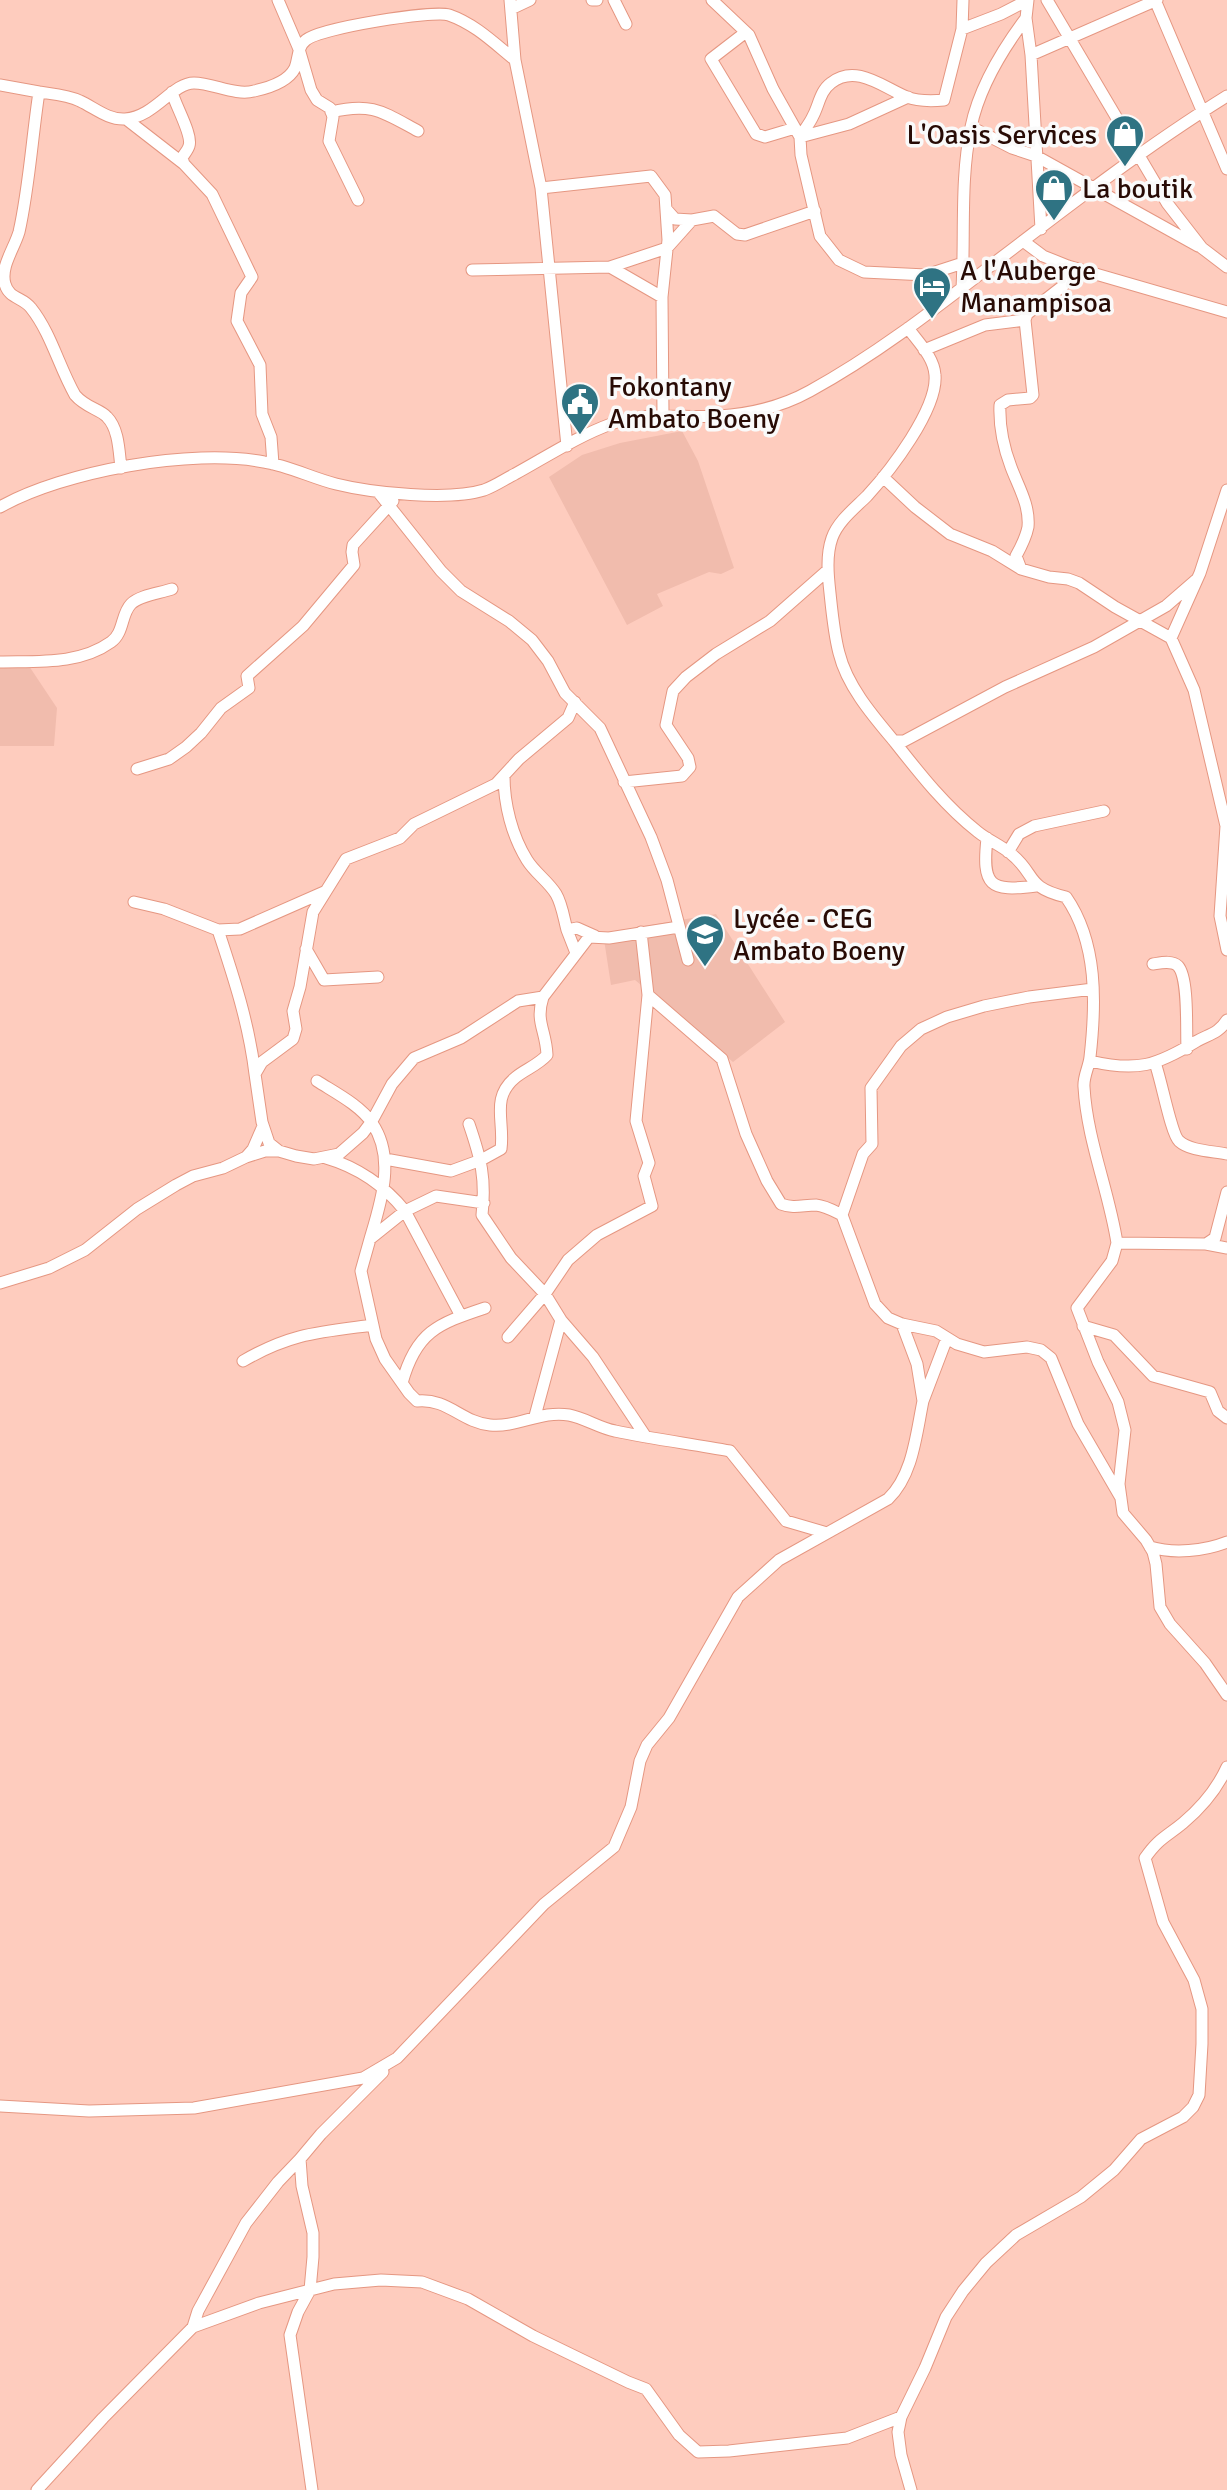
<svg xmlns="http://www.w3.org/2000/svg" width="1227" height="2490" font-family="Signika,sans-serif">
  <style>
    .built { fill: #f1bcad }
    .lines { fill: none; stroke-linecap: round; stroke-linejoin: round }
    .minor-casing { stroke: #e59782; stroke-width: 13 }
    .minor { stroke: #fff; stroke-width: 11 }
    .labels { text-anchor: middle; stroke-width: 7; stroke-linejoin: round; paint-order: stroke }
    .poi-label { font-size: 28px; fill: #280b05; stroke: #fafafa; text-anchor: start }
  </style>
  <rect width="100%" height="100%" fill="#feccbe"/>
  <path class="built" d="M682 431 698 461 734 568 721 574 709 572 657 594 663 606 627 625 549 477 582 455 620 443Z
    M0 666H29L57 708 54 746H0Z
    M716 914 785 1022 733 1062 635 980 611 985 603 933Z"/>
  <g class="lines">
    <g class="minor-casing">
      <path id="minor" d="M278 0 299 49 311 90 317 100 330 108 333 117 329 141 358 200
        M510 0 515 60 541 188 567 446
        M592 0H597
        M614 0 626 24
        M712 0 749 35 773 89 800 137 801 155 820 236 839 260 864 272 926 275 963 263
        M1028 0 1026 18 1031 55 1041 229
        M1047 0 1167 203 1202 248 1227 267
        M1155 0 1227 169
        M511 9 530 0
        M962 29 1001 14 1028 0
        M746 32 711 59 756 134 765 137 795 128
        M1031 55 1157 0
        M0 85 39 92C32 138 29 188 19 232 14 249 0 267 5 284 9 299 23 297 31 308 51 333 59 367 75 395 86 408 100 409 107 417 119 429 119 452 121 468
        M39 92C52 94 68 95 80 101 95 108 108 120 125 119 155 117 172 83 194 83 213 83 235 96 254 91 268 88 288 82 295 68 299 58 297 47 306 40 320 28 433 10 449 15 475 24 494 43 515 60
        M172 92C175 105 193 135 189 146 188 150 184 154 182 158L184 164 212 194 252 277 241 293 237 321 260 365 262 414 271 437 273 464
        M331 112C372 102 383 112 418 131
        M126 119 184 164
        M971 127 1012 148 1036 156 1198 246
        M800 137C804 130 810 123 813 116 819 105 820 91 831 83 856 63 884 88 907 97 917 101 933 101 944 100L962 29 963 0
        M800 137 849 124 908 97
        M541 188 651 176 665 195 668 240 662 297 663 415
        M667 210 675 219 692 220 714 216 737 234 745 235 815 211
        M1023 241 1043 256 1068 266 1227 312
        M610 267 667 248 692 220
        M472 270 610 267 662 297
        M962 288C965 235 960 179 971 127 979 88 1002 50 1026 18
        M908 328C918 342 934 357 935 375 938 409 890 471 867 496 855 508 838 521 832 538 826 555 828 575 830 593 832 612 834 634 839 653 847 686 873 716 894 741H904L1005 687 1094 647 1166 606 1196 580
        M924 350 985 325 1025 320
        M883 477 915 507 950 534 992 551 1021 569 1049 577 1068 579 1079 583 1115 607 1171 638
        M1227 490 1200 573 1171 638 1194 690 1226 826 1220 916 1227 950
        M379 493 441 571 461 591 509 621 532 640 548 661 565 693 600 728 651 837 667 880 688 960
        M0 507C64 471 192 448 264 462 289 466 312 478 336 484 372 493 449 501 484 490 495 486 505 479 515 474 546 457 578 436 611 424 647 410 683 419 719 416 750 414 783 406 810 391 874 356 932 311 989 267 1066 208 1145 147 1227 96
        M1021 569 1016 556C1021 547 1026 537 1028 527 1030 505 1018 486 1011 467 1003 446 999 427 1000 405L1008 400 1030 398 1033 395 1025 320 1027 314 1063 286 1075 268
        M0 662C37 661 79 665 111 642 124 633 121 614 131 604 140 595 161 593 172 589
        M575 702 568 718 519 759 496 784 414 824 400 838 346 859 313 912 300 987 293 1011 296 1029 293 1039 262 1062 255 1074 262 1122 269 1143 279 1151 296 1156 314 1159 339 1154 363 1133 372 1121 392 1084 414 1058 461 1038 518 1001 543 997 589 937 609 938 679 927
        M894 741C920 774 945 806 978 832 988 840 1000 845 1010 853 1037 874 1024 887 1066 897 1098 943 1096 1004 1090 1057 1089 1067 1083 1077 1084 1087 1087 1140 1109 1191 1117 1243
        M137 769 169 759 186 747 201 733 221 708 249 688 247 676 303 626 354 565 352 552 353 545 393 501
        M504 776C504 804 512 836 527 860 535 873 548 881 556 894 562 904 564 919 567 930
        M624 782 682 776 690 767 688 758 666 725 673 691 686 677 716 654 770 621 828 570
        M987 838C982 886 989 892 1036 886
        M1008 852 1019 834 1034 826 1104 811
        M134 902 164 909 218 930 240 929 324 892
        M218 930C234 978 249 1024 255 1074
        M641 932 648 995 722 1059 746 1134 767 1181 781 1204C794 1209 803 1205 816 1205 826 1206 834 1211 842 1215
        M306 949 324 980 378 977
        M576 953 567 930 577 928 595 936
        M1153 964C1160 963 1172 960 1178 966 1189 978 1186 1031 1187 1049
        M1093 989 1029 997 984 1006 947 1017 921 1029 901 1046 871 1088 872 1144 863 1154 842 1215 875 1304 888 1318 902 1324 936 1331 957 1344 984 1352 1027 1347 1041 1350 1051 1358 1078 1424 1121 1498
        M1090 1061C1137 1072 1156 1066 1197 1041 1210 1034 1219 1033 1227 1020
        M1155 1063C1161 1078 1171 1134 1179 1141 1190 1151 1212 1151 1227 1154
        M317 1081C334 1092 360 1105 372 1123 396 1158 381 1202 370 1239L405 1211 461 1316
        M469 1124C481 1159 486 1178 482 1215L511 1258 545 1294 508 1337
        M263 1126 253 1149 246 1157 265 1151H279
        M326 1158C357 1167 385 1186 405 1211L436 1196 484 1203
        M385 1159 451 1171 481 1160 501 1149C505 1121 490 1098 516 1077 526 1069 538 1065 547 1055 546 1030 535 1022 543 997
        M1227 1192 1215 1238 1206 1244 1117 1243 1112 1261 1077 1308 1098 1362 1118 1402 1125 1430 1119 1484 1123 1513 1146 1540 1153 1552 1156 1564 1160 1607 1170 1624 1205 1663 1227 1695
        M370 1239 361 1271 376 1339 385 1359 409 1393 417 1401C448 1398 461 1422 490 1425 517 1428 541 1410 569 1415 585 1418 599 1428 615 1431 653 1439 692 1444 730 1451L786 1521 827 1533
        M1206 1244 1227 1248
        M0 1283 49 1268 85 1250 137 1209 176 1185 193 1176 223 1168 246 1157
        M561 1320 593 1357 646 1437
        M902 1324 917 1364 923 1401 947 1338
        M1083 1326 1114 1335 1153 1376 1210 1392 1218 1411 1227 1418
        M243 1361C291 1333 320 1332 373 1325
        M402 1383C416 1332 437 1324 485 1308
        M535 1416 561 1320 545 1294 568 1260 597 1235 652 1206 644 1176 649 1163 636 1121 648 995
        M1150 1547C1174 1554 1204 1551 1227 1542
        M0 2106 89 2111 194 2108 363 2078 397 2058 544 1904 614 1847 631 1807 640 1761 647 1745 669 1718 738 1597 779 1560 888 1499C913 1475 916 1435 923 1401
        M193 2327 198 2311 246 2223 278 2182 300 2159
        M37 2490 103 2418 193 2327 259 2303 334 2284 381 2280 422 2282 468 2299 533 2336 628 2382 646 2389 679 2435 698 2452 729 2451 847 2438 901 2417
        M312 2490 290 2335 298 2312 310 2290 313 2257V2233L302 2186 300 2159 321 2134 383 2072
        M911 2490 901 2455 898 2432 901 2417 925 2368 946 2317 963 2291 986 2263 1016 2235 1081 2197 1114 2170 1141 2139 1183 2117 1193 2107 1199 2095 1202 2044V2009L1194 1980 1163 1922 1145 1858C1159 1838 1166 1837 1183 1823 1202 1807 1217 1789 1227 1767"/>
    </g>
    <use href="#minor" class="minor"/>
  </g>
  <defs>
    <g id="shop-pin" transform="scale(2)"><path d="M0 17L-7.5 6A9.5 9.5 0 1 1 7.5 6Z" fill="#2f7383" stroke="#fafafa"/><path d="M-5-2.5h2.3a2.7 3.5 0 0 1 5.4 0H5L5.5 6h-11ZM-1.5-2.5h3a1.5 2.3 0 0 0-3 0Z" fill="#fff"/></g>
    <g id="hotel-pin" transform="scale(2)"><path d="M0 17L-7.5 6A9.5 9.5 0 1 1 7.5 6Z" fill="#2f7383" stroke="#fafafa"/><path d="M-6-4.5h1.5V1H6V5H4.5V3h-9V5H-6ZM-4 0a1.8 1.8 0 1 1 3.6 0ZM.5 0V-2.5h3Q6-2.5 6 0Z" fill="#fff"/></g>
    <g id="civic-pin" transform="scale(2)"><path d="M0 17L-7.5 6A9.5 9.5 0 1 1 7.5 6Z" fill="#2f7383" stroke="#fafafa"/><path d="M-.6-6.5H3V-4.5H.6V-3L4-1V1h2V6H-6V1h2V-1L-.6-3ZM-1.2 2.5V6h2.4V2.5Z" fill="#fff"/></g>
    <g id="school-pin" transform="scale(2)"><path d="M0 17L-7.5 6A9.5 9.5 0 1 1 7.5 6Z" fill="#2f7383" stroke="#fafafa"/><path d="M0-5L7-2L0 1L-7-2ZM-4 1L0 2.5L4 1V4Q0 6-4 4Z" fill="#fff"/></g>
  </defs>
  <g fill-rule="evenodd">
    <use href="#shop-pin" x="1125" y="134"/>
    <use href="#shop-pin" x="1054" y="188"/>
    <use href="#hotel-pin" x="932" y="286"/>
    <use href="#civic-pin" x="580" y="402"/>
    <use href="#school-pin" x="705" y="934"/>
  </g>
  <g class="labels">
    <g class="poi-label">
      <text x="1097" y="144" text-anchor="end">L'Oasis Services</text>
      <text x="1082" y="198">La boutik</text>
      <text x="960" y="280">A l'Auberge<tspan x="960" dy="32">Manampisoa</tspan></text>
      <text x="608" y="396">Fokontany<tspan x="608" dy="32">Ambato Boeny</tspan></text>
      <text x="733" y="928">Lycée - CEG<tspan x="733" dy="32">Ambato Boeny</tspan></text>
    </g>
  </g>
</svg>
